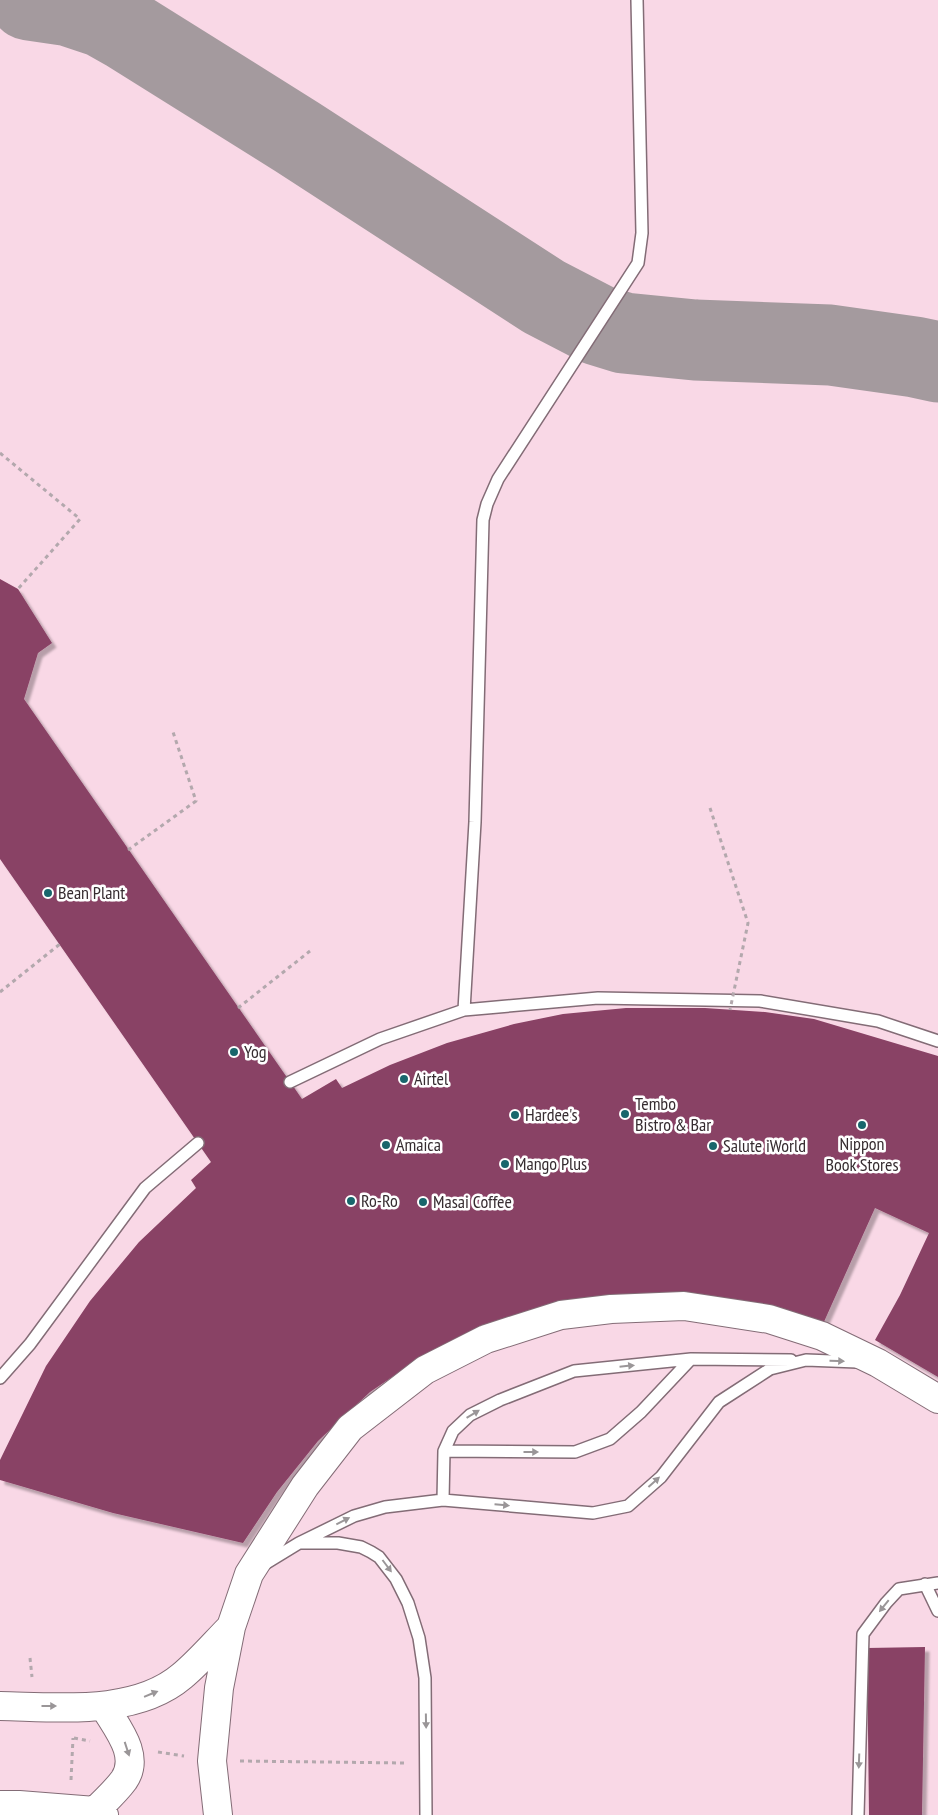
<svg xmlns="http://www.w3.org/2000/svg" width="938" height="1815" font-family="'PT Sans Narrow',sans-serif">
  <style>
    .green { fill: #f9d8e6 }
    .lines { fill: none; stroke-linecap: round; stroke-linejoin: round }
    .taxiway { stroke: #a49a9e; stroke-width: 81 }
    .building { fill: #894265; filter: url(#shadow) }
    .service-casing { stroke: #836c76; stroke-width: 14 }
    .secondary-casing { stroke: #836c76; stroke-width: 30 }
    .path { stroke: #b3a8ad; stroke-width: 3; stroke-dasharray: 4 4; stroke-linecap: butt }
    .service { stroke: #fff; stroke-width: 11 }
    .secondary { stroke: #fff; stroke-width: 28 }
    .path-bridge { stroke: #b3a8ad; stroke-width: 3; stroke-dasharray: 4 4; stroke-linecap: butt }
    .oneway { fill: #9a9698 }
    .poi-dot { fill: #18666c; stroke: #fff; stroke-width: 2 }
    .labels { text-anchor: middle; stroke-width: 5; stroke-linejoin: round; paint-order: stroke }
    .poi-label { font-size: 18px; fill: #362c30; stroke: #fff; text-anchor: start }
  </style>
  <defs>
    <filter id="shadow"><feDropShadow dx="4.5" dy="4.5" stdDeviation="1" flood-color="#0004"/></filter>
  </defs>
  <rect width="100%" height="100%" fill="#fef3f8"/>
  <path class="green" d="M0 0H938V1815H0Z"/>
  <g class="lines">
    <path class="taxiway" d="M29 0 70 6 103 17 126 30 297 137 544 297 598 325 624 333 695 340 830 345 915 357 938 362"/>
  </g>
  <path class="building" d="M0 579 18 589 52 643 38 653 24 699 302 1099 336 1079 342 1088 390 1065 447 1043 514 1024 563 1014 626 1008H705L765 1012 814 1019 938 1056V1377L875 1340 900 1295 929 1233 875 1208 823 1324 743 1304 501 1322 429 1352 370 1392 318 1441 277 1492 243 1543 113 1513 0 1480V1460L46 1366 90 1301 139 1242 196 1188 191 1180 211 1162 0 859Z
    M925 1647 922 1815H869L867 1648Z"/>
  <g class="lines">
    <g class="service-casing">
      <path id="service" d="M464 1010 475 822 483 520 487 504 498 479 638 263 642 233 637 0
        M290 1082 380 1039 464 1010 598 998 760 1001 878 1021 938 1041
        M0 1378 30 1344 145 1188 198 1143
        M444 1451 453 1431 470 1415 500 1400 574 1371 691 1359 791 1360
        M443 1500 444 1451 575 1452 610 1439 641 1412 691 1359
        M299 1543 354 1516 385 1507 443 1500 593 1513 628 1506 661 1477 719 1402 770 1369 806 1360 857 1362
        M263 1565 299 1543H338L361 1547 371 1552 379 1557 396 1579 408 1603 419 1638 425 1678 426 1815
        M925 1584 938 1611
        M858 1815 863 1634 886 1603 899 1589 938 1583"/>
    </g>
    <g class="secondary-casing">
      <path id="secondary" d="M0 1706C58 1707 135 1716 182 1676 200 1661 215 1643 231 1627
        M0 1805H19L95 1811 104 1815
        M95 1811C105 1801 116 1791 124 1780 141 1755 116 1727 104 1706
        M218 1815 212 1761 219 1688 231 1627 249 1574 305 1486 350 1428 425 1370 486 1339 561 1315 611 1309 684 1306 769 1319 822 1336 878 1363 938 1399"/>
    </g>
    <path class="path" d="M0 453 80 519 18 589
      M128 850 196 801 172 729
      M0 992 60 944
      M238 1008 310 951
      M30 1658 32 1677
      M74 1738 90 1741
      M158 1752 184 1756
      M240 1761 406 1763
      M71 1780 73 1738"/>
    <use href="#service" class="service"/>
    <use href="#secondary" class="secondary"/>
    <path class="path-bridge" d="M710 808 748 923 730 1010"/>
  </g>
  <defs><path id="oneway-solid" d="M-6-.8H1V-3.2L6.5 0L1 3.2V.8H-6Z" transform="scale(1.25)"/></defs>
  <g class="oneway">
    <use href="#oneway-solid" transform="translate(837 1361) rotate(2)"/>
    <use href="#oneway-solid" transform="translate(627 1366) rotate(-6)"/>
    <use href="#oneway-solid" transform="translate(473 1414) rotate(-31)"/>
    <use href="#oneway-solid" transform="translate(531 1452)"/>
    <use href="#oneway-solid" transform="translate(654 1482) rotate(-42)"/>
    <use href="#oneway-solid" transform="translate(502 1505) rotate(5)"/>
    <use href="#oneway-solid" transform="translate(343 1521) rotate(-27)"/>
    <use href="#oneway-solid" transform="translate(387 1566) rotate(53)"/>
    <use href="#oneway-solid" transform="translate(884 1606) rotate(129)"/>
    <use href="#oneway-solid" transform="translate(151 1694) rotate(-22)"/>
    <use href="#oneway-solid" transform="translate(49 1706)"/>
    <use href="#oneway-solid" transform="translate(426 1721) rotate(89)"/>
    <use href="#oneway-solid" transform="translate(127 1749) rotate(72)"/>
    <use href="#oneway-solid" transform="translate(859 1761) rotate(92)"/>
  </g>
  <g class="poi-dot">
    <circle cx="48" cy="893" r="5"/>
    <circle cx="234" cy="1052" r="5"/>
    <circle cx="404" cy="1079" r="5"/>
    <circle cx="625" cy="1114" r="5"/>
    <circle cx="515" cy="1115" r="5"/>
    <circle cx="862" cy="1125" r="5"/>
    <circle cx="386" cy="1145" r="5"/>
    <circle cx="713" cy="1146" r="5"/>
    <circle cx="505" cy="1164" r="5"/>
    <circle cx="351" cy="1201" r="5"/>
    <circle cx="423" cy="1202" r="5"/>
  </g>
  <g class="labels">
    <g class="poi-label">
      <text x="58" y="899">Bean Plant</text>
      <text x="244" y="1058">Yog</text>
      <text x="414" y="1085">Airtel</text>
      <text x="635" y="1110">Tembo<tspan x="635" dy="21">Bistro &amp; Bar</tspan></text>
      <text x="525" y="1121">Hardee's</text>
      <text x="862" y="1150" text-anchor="middle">Nippon<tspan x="862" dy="21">Book Stores</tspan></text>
      <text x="396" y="1151">Amaica</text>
      <text x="723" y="1152">Salute iWorld</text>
      <text x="515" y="1170">Mango Plus</text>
      <text x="361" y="1207">Ro-Ro</text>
      <text x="433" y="1208">Masai Coffee</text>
    </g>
  </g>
</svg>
